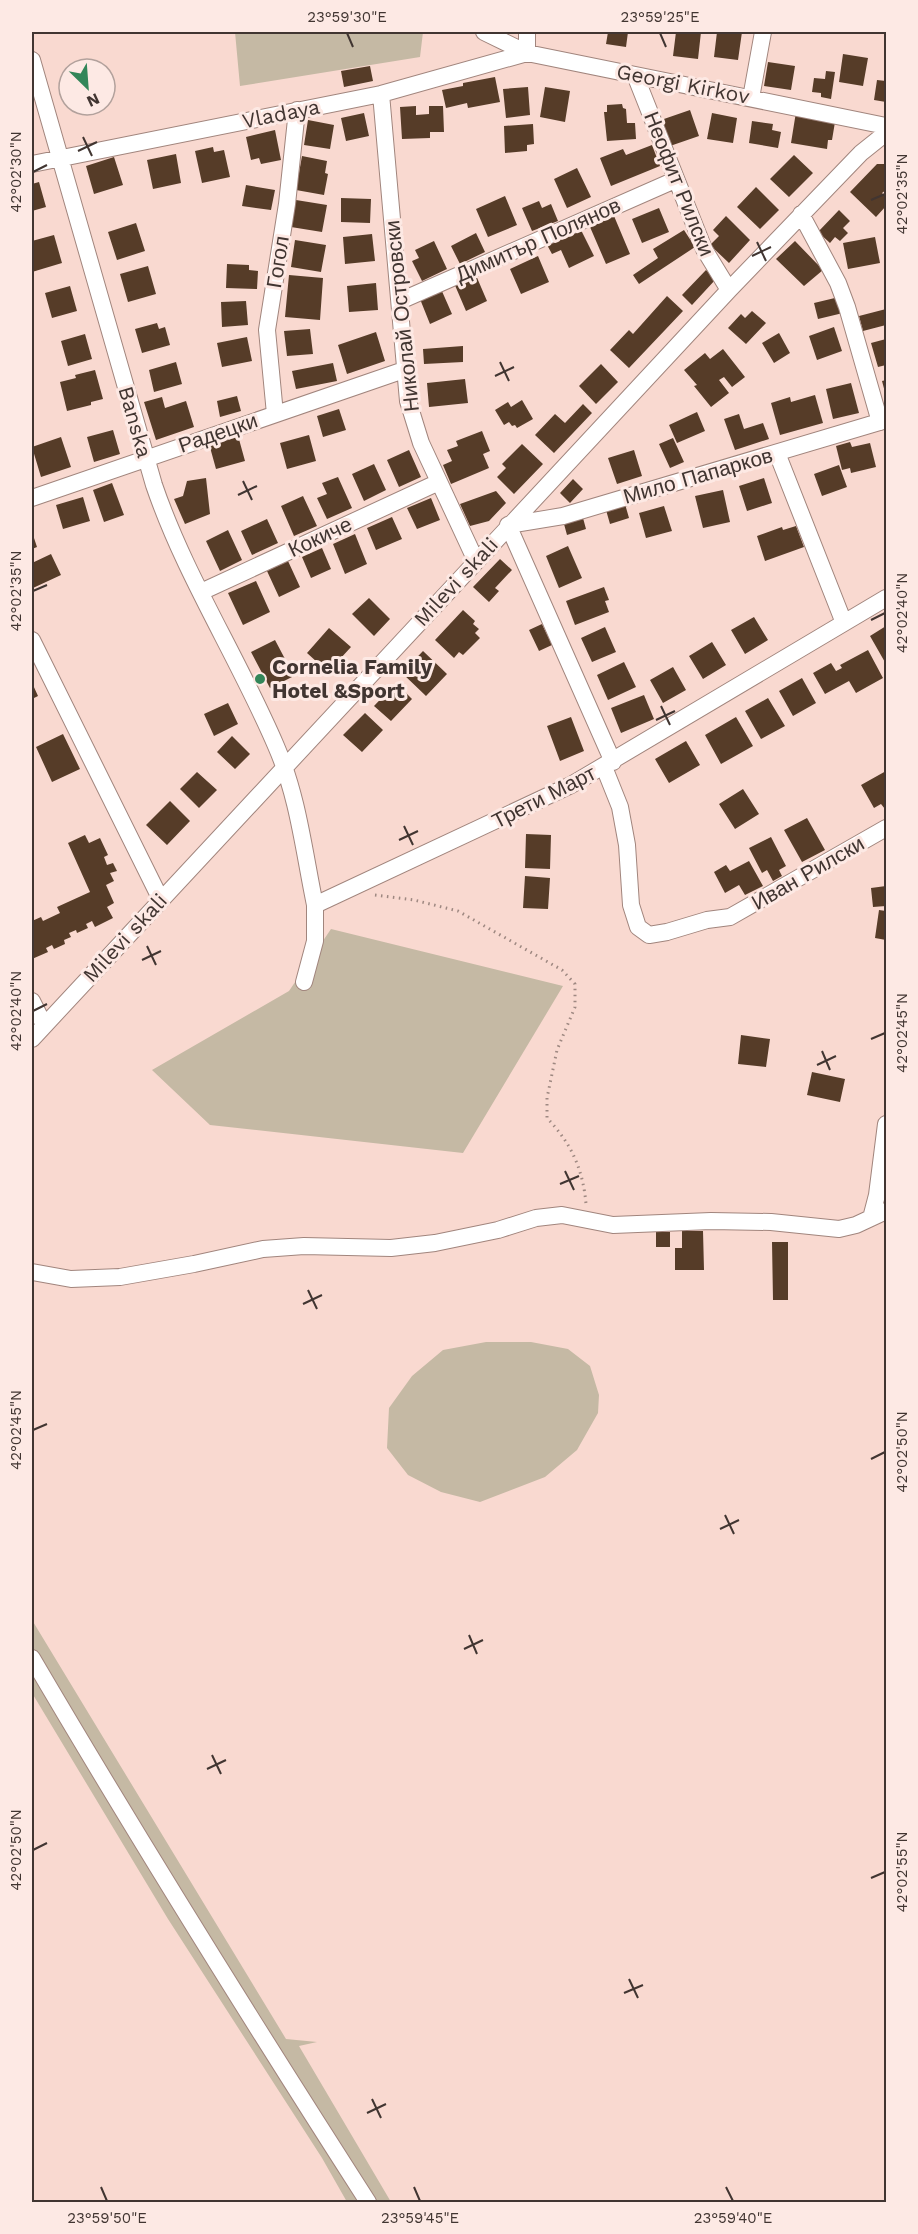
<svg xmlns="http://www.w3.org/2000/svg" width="918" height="2234" font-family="'Work Sans',sans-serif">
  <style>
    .green { fill: #c5b9a4 }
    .building { fill: #563c28 }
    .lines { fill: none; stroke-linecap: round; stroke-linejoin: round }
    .minor-casing { stroke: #a1857d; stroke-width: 18 }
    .path { stroke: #9e8881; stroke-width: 3; stroke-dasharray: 1.5 4.5; stroke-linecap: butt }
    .minor { stroke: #fff; stroke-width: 16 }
    .ticks { fill: none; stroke: #413531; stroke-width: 2 }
    .poi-dot { fill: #338659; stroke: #fde9e4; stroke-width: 2 }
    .labels { text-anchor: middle; stroke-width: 6; stroke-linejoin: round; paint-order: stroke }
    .street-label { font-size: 21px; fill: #413531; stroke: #fde9e4 }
    .poi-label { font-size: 21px; font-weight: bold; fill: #413531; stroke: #fde9e4; text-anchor: start }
    .neatline { fill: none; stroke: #413531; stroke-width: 2 }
    .ticks-label { font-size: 15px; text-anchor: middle; fill: #413531 }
  </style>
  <rect width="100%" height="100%" fill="#f9d9d0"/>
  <path class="green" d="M235 32H423L420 57 240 86Z
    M331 929 563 986 463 1153 210 1125 152 1070 289 991Z
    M486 1342H531L568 1349 590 1366 599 1395 598 1413 577 1450 545 1477 480 1502 441 1492 408 1475 387 1448 389 1408 412 1376 443 1350Z
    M32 1620 286 2039 317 2042 299 2046 391 2202H347L322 2158 168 1919 32 1693Z"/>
  <path class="building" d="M608 32H628L626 47 606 44Z
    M676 32H701L698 59 673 56Z
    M717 32H742L738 60 714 57Z
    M843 54 868 58 863 86 839 82Z
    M768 62 795 66 791 90 764 86Z
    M370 66 373 81 344 87 341 71Z
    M826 71 835 72 831 99 821 97V93L812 92 814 78 825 79Z
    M495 77 500 102 468 108 467 103 446 108 442 90 463 86V83Z
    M877 80 886 81V102L874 100Z
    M528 87 530 115 506 118 503 89Z
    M545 87 570 91 565 122 540 117Z
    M622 104 623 108 626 109 627 123H635L636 139 607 141 604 112H607V105Z
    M416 106V115L429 114V106H443L444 132H430V138L402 139 400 107Z
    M690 110 699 136 670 146 661 120Z
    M796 112 835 122 832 140H828L827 149 791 143Z
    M364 113 369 136 346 141 341 118Z
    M712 113 737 118 733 143 707 139Z
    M308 120 334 125 330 149 304 145Z
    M752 121 773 124 772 130 781 132 778 148 749 143Z
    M533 124 534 144 527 145V151L505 153 504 126Z
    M275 130 281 160 261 164 259 158 251 160 246 137Z
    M652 145 660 166 611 186 600 158 623 149 626 155Z
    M213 147 214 152 224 150 230 177 202 183 195 151Z
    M176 154 181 183 153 189 147 160Z
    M794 155 813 173 789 197 770 179Z
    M302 156 327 161 325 173 328 174 324 195 296 190Z
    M114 157 123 185 94 194 86 166Z
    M877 164H886V190L882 193 886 197V206L876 217 850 192Z
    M577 168 591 197 567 208 554 179Z
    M39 182 46 207 32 211V184Z
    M246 185 275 190 271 210 242 206Z
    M756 187 779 210 760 229 737 207Z
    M505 196 517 225 488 237 476 209Z
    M341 198 371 199 370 223 341 222Z
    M296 200 327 205 322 232 291 227Z
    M539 201 542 208 551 204 558 221 532 231 522 208Z
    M659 208 669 232 642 243 632 219Z
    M839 210 850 221 843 228 848 233 840 241 835 237 830 243 818 232Z
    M614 216 630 254 606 264 590 227Z
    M726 216 750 240 729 263 710 245 719 236 713 230Z
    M136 223 145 251 117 260 108 232Z
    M579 226 594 256 569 268 561 250 552 254 546 243Z
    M684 230 695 247 639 284 633 275 658 258 653 249Z
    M476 233 485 252 460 264 451 246Z
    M372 234 375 261 345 264 343 237Z
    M54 235 62 263 32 272V241Z
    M875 237 880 263 848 269 843 243Z
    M295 240 326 245 321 272 291 267Z
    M434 241 447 269 422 281 412 261 419 258 415 250Z
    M795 241 823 270 804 286 776 259Z
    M538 256 549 282 521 294 510 269Z
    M227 264 249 265V270L258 271 257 289 226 288Z
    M148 266 156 294 128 302 120 274Z
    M706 270 716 279 692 305 682 295Z
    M475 273 487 301 466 311 454 283Z
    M289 275 323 278 320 320 285 317Z
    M376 283 378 310 349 312 347 286Z
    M70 286 77 311 52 318 45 293Z
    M441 289 452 314 430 324 420 299Z
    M667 296 683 311 629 368 610 350 629 330 633 334Z
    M839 297 843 313 818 319 814 303Z
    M246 301 248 325 222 327 221 302Z
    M886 309V325L863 331 859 316Z
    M752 311 766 323 746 344 728 328 741 314 745 318Z
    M157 323 159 329 165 327 170 345 142 353 135 329Z
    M834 327 842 351 817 360 809 336Z
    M310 329 313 354 287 356 284 331Z
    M376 332 385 361 347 374 338 345Z
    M779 333 790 353 774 363 762 343Z
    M85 334 92 359 68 366 61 341Z
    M247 337 252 361 222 367 217 343Z
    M886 339V365L878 367 871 343Z
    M463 346V362L424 364 423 349Z
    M723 349 745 377 732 387 724 377 719 380 729 393 711 407 694 386 697 385 684 370 705 353 710 359Z
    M176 362 182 384 154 392 149 370Z
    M333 363 337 381 296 389 292 371Z
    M601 364 618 382 596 404 579 386Z
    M95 370 103 399 91 402V405L67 411 60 382 76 378 75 375Z
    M465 379 468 403 429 407 427 383Z
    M886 380V396L882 381Z
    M851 383 859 413 833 419 826 389Z
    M815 395 823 423 780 435 771 403 790 397 791 402Z
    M237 396 241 411 220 417 217 401Z
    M162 397 165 408 186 401 194 427 156 440 144 402Z
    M522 400 533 419 517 428 515 425 512 426 509 422 504 425 495 410 508 402 511 407Z
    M583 404 592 413 554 453 535 435 555 414 565 423Z
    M339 409 346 430 323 437 317 416Z
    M697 412 705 431 677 443 669 425Z
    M739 414 744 429 763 423 769 439 735 450 724 419Z
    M113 430 120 454 94 462 87 437Z
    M482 431 490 451 483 454 489 468 451 484 443 465 452 461 447 450 458 446 456 441Z
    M237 432 245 461 216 469 208 440Z
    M309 435 316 461 287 469 280 443Z
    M61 437 71 467 41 477 32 447Z
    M673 438 684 462 670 468 659 444Z
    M850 442 852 447 870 443 876 467 851 473 850 468 842 470 836 446Z
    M522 444 543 464 514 494 497 477 506 468 502 464Z
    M409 450 421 477 399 487 387 460Z
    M634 450 642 476 617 484 608 458Z
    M374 464 386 490 364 501 352 474Z
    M839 465 847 487 822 496 814 474Z
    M338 477 352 508 327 519 317 498 327 494 322 483Z
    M206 478 210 514 185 524 174 499 183 496 187 481Z
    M764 478 772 503 747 511 739 486Z
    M573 479 583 489 570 503 560 493Z
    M112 483 124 515 104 522 93 490Z
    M723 490 730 522 703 528 695 496Z
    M496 491 506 503 489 521 470 526 460 504Z
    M303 496 317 526 294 536 281 506Z
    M83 497 90 521 63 529 56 505Z
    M431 498 440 520 417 529 407 508Z
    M625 504 629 518 610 524 606 510Z
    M664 506 672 531 646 538 639 513Z
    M392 517 402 539 376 550 367 528Z
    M583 518 586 529 567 535 564 524Z
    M267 519 278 543 252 555 241 531Z
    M796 526 804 547 765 561 757 536 782 527 783 530Z
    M228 530 242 560 220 571 206 541Z
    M32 532 37 547 32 549Z
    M355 534 367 564 345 574 333 544Z
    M568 546 582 578 559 588 546 556Z
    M322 548 331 569 311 578 302 557Z
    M51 554 61 575 33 588 32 563Z
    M500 559 512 570 495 588 499 591 489 602 473 587Z
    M288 561 300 587 279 597 267 571Z
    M256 581 270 612 243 625 228 593Z
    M604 587 609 600 605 601 609 612 575 625 566 601Z
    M369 598 390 619 374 636 352 614Z
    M463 610 475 621 473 624 479 629 475 633 480 638 463 655 459 652 454 658 435 640Z
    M754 617 768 640 745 654 731 630Z
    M542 624 552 645 539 651 529 630Z
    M886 626V664L870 636Z
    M605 627 616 652 592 662 581 638Z
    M329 628 351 647 328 672 307 653Z
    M275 640 294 676 270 688 251 652Z
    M712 642 726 665 703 679 689 656Z
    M868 650 883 678 856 693 849 681 825 694 813 673 831 663 836 671 842 668 840 665Z
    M423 651 447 674 426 696 402 673Z
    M624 662 636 687 608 700 597 675Z
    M673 667 686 690 663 703 650 680Z
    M802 678 816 703 793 716 779 691Z
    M396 683 412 699 391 721 374 706Z
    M32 685H33L38 696 32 699Z
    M644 695 654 719 621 733 611 708Z
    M768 698 785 726 761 739 745 711Z
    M228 703 238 724 214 736 204 714Z
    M365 713 383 730 362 752 343 735Z
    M571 717 584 751 560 761 547 726Z
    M736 717 753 746 721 764 705 735Z
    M63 734 80 769 52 782 36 747Z
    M232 736 250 754 235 769 217 752Z
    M686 741 700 765 669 783 655 759Z
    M886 771V808L885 809 881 804 874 808 861 785Z
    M197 772 217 790 199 808 180 789Z
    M743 789 759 814 735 829 719 804Z
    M170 801 190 821 167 845 146 825Z
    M807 818 825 850 802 862 784 830Z
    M526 834 551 835 550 869 525 868Z
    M85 835 89 843 100 838 108 855 104 857 107 865 113 863 117 871 110 873 114 881 106 885 114 903 107 907 113 918 95 927 92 921 86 924 88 928 77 933 76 930 69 933 71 937 64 940 65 944 54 949 52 945 46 948 48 952 32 959V921L41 917 43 921 60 913 57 907 90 892 68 843Z
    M771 837 786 866 779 870 782 876 773 881 767 870 762 873 749 848Z
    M749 861 763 886 745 895 739 885 725 893 714 872 726 865 730 871Z
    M525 876 550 878 548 909 523 908Z
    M886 886V906L873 907 871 888Z
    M879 910 886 911V940L875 938Z
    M741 1035 770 1039 766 1067 738 1064Z
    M812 1072 845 1079 840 1102 807 1095Z
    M682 1231H703L704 1270H675V1248H682Z
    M656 1232H670V1247H656Z
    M772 1242H788V1300H773Z"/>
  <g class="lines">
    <g class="minor-casing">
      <path id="minor" d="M484 32 527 53 886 126
        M32 60 154 485C185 576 238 657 276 746 298 796 304 852 315 905L571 785 886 598
        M635 75 704 249 729 290
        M381 94 408 401 421 443 476 561
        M751 98 763 32
        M32 164 381 94 527 53V32
        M801 214 838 283 847 307 880 422
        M400 301 675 180
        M275 414 267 330 287 204 297 110
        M777 453 844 623
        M32 498 404 370
        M201 592 439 482
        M32 640 161 900
        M613 762 508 525 563 516 886 420
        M604 767 620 807 627 845 631 905 638 927 649 935 667 932 707 920 730 917 886 828
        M304 982 315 941V905
        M32 1001 44 1025
        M32 1039 729 290 861 153 886 133
        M871 1218 877 1195 886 1124
        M32 1272 71 1279 120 1277 194 1264 263 1249 304 1246 391 1248 435 1243 498 1230 536 1218 562 1215 613 1225 711 1221 771 1222 839 1229 856 1225 886 1211
        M32 1658C140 1842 253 2023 368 2202"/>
    </g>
    <path class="path" d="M375 895 414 900 458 911 562 970 575 984V1007L557 1050 547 1098V1118C571 1143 583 1169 586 1204"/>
    <use href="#minor" class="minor"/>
  </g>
  <path class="ticks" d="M347 33 353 47M660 33 666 47M83 137 92 156M78 151 97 142M33 172 47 165M871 200 885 194M757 242 766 261M752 256 771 247M500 362 509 381M495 376 514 367M243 481 252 500M238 495 257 486M33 591 47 585M871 620 885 613M661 706 670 725M656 720 675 711M404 826 413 845M399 840 418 831M147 946 156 965M142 960 161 951M33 1011 47 1004M871 1039 885 1033M822 1051 830 1070M817 1065 836 1056M565 1171 574 1190M560 1184 579 1176M308 1290 317 1309M303 1304 322 1295M33 1430 47 1424M871 1459 885 1452M725 1515 734 1534M720 1529 739 1520M469 1635 477 1654M464 1649 483 1640M212 1755 221 1774M207 1769 226 1760M33 1850 47 1843M871 1878 885 1872M629 1979 638 1998M624 1993 643 1985M372 2099 381 2118M367 2113 386 2104M101 2187 107 2201M414 2187 420 2201M726 2187 733 2201"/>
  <circle class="poi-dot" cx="260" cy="679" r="6"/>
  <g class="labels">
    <g class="street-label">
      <text transform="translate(683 84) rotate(11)" y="7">Georgi Kirkov</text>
      <text transform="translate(281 114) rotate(-11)" y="7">Vladaya</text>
      <text transform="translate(679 184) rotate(68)" y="7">Неофит Рилски</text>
      <text transform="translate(538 240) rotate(-24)" y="7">Димитър Полянов</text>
      <text transform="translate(278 262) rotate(-81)" y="7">Гогол</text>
      <text transform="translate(402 316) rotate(-96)" y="7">Николай Островски</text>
      <text transform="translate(135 422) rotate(74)" y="7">Banska</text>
      <text transform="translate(218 433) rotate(-19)" y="7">Радецки</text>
      <text transform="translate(698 476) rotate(-16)" y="7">Мило Папарков</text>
      <text transform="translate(320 537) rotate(-25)" y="7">Кокиче</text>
      <text transform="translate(456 582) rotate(-47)" y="7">Milevi skali</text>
      <text transform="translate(544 797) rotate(-27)" y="7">Трети Март</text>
      <text transform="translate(808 873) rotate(-30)" y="7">Иван Рилски</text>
      <text transform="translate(125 938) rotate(-47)" y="7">Milevi skali</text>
    </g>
    <g class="poi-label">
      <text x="272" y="674">Cornelia Family<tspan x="272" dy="24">Hotel &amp;Sport</tspan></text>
    </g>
  </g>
  <rect width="918" height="2234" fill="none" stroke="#fde9e4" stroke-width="66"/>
  <g transform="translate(87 87) rotate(155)"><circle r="28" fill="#fde9e4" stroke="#b2a19c" stroke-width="1.5"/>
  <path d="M0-4.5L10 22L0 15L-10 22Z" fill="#338659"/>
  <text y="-9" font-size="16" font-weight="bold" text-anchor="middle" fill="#413531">N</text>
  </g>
  <rect x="33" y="33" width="852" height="2168" class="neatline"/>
  <g class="ticks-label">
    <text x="347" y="22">23°59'30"E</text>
    <text x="660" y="22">23°59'25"E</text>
    <text transform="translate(16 172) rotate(-90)" y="5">42°02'30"N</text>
    <text transform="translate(902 194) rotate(-90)" y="5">42°02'35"N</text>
    <text transform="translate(16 591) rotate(-90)" y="5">42°02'35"N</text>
    <text transform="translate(902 613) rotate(-90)" y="5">42°02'40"N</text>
    <text transform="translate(16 1011) rotate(-90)" y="5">42°02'40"N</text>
    <text transform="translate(902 1033) rotate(-90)" y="5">42°02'45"N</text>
    <text transform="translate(16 1430) rotate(-90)" y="5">42°02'45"N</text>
    <text transform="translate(902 1452) rotate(-90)" y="5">42°02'50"N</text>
    <text transform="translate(16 1850) rotate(-90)" y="5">42°02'50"N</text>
    <text transform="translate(902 1872) rotate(-90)" y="5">42°02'55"N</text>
    <text x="107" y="2223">23°59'50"E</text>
    <text x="420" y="2223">23°59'45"E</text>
    <text x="733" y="2223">23°59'40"E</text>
  </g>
</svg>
